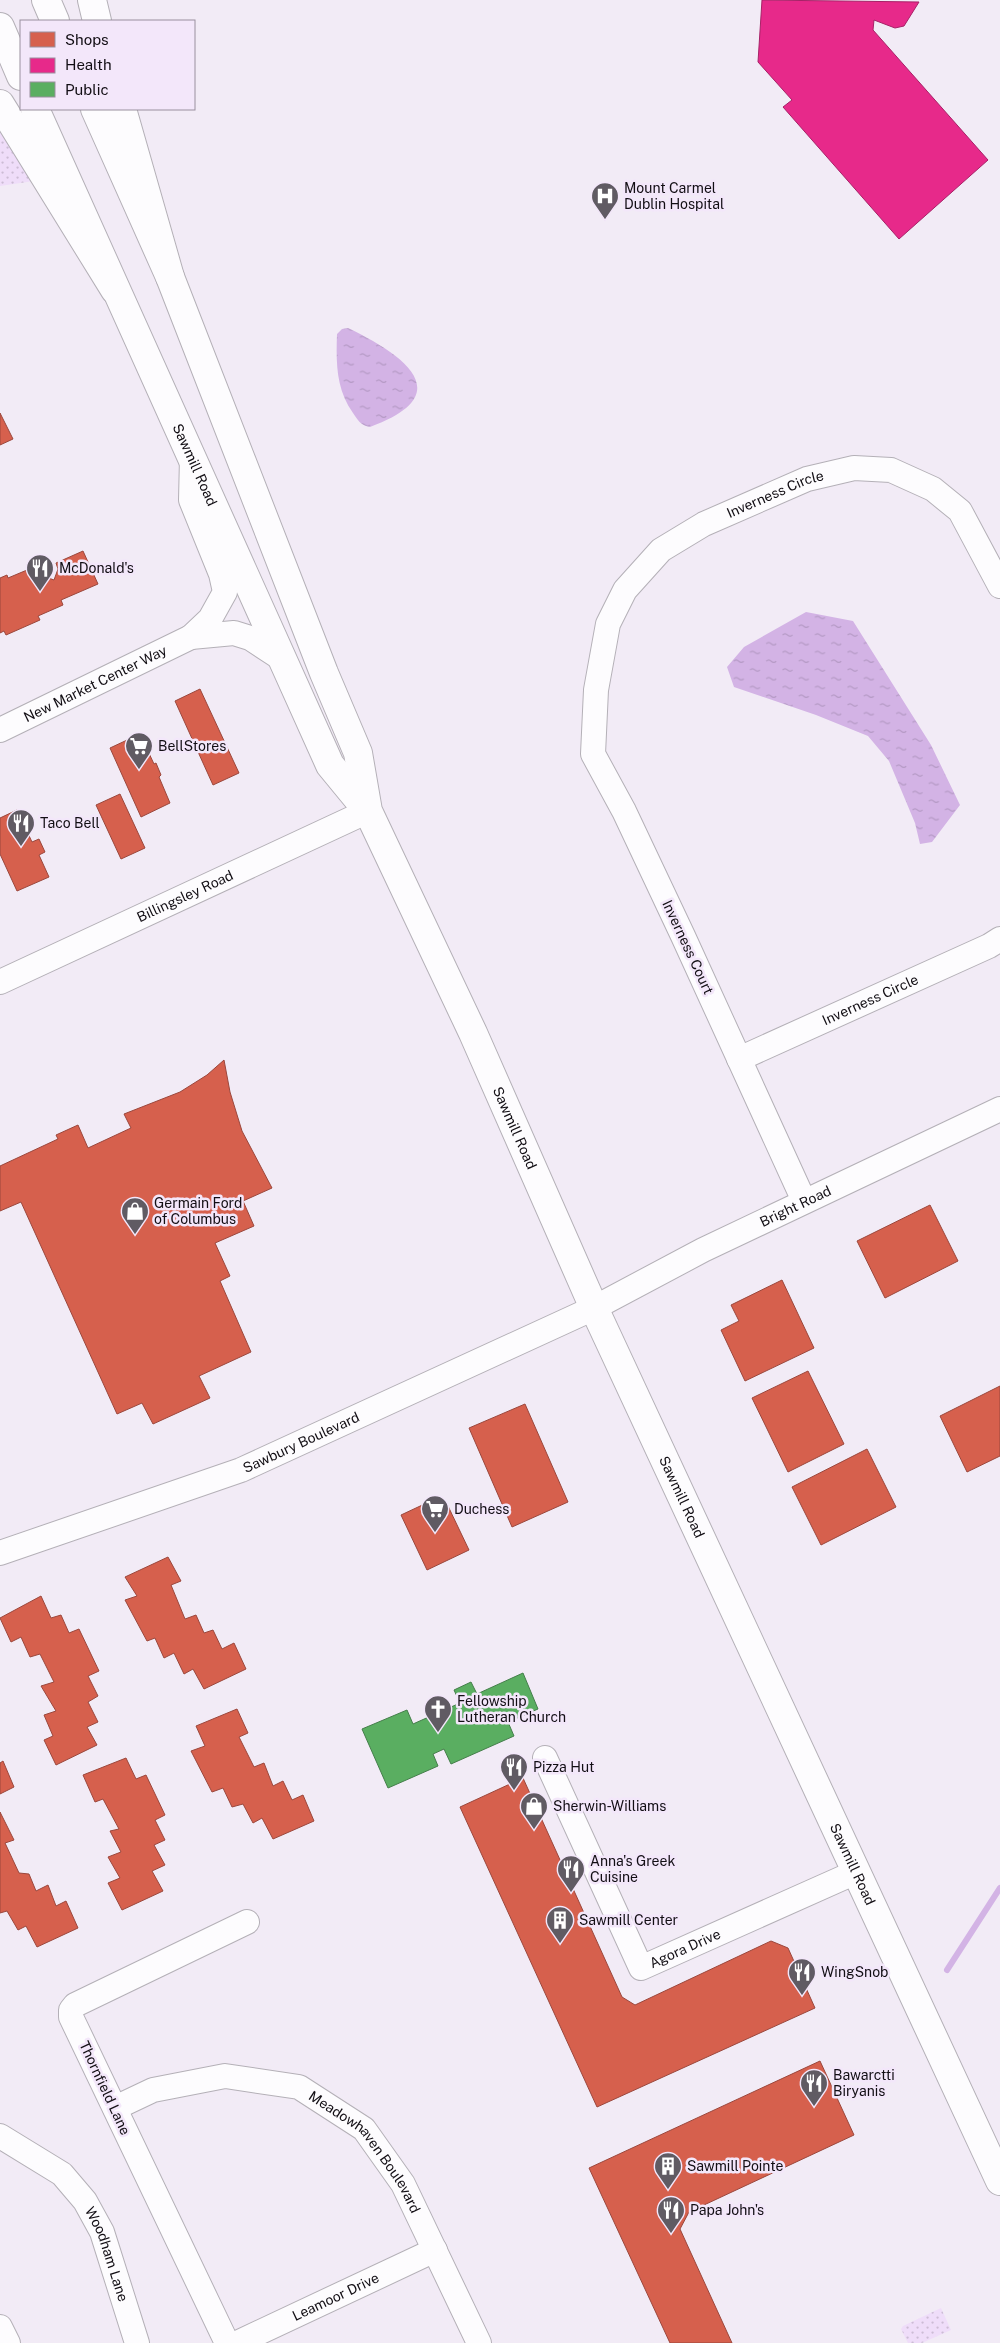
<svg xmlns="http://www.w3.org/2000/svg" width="1000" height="2343" font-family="'Public Sans',sans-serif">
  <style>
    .grass { fill: url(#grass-dots) }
    .water { fill: url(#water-ripples) }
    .shops { fill: #d6604d; stroke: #9b473c }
    .health { fill: #e7298a; stroke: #a72167 }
    .public { fill: #5aae61; stroke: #447e4a }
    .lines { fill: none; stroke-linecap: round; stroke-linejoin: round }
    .stream { stroke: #d3b3e5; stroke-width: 6 }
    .minor-casing { stroke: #b4b0b7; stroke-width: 26 }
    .major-casing { stroke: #b4b0b7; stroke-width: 30 }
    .highway-casing { stroke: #b4b0b7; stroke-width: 30 }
    .minor { stroke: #fdfcfe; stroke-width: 24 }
    .major { stroke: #fdfcfe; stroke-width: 28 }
    .highway { stroke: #fdfcfe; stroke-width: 28 }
    .labels { text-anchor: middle; stroke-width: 5; stroke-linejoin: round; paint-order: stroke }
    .poi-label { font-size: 14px; fill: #120e14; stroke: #f3e7fa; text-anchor: start }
    .street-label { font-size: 14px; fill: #120e14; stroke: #f3e7fa }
  </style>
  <defs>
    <pattern id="grass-dots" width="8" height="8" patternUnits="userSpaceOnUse" patternTransform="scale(1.25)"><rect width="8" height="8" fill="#efddf9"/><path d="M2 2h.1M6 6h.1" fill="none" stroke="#ccbcd5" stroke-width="1.8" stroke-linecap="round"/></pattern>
    <pattern id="water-ripples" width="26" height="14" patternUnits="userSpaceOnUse" patternTransform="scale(1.25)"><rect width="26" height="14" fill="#d3b3e5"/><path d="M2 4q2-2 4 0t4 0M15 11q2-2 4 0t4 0" fill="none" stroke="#b499c4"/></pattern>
  </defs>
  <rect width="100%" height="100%" fill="#f2ebf6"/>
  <path class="grass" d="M0 118 34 181 0 186Z
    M941 2308 951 2330 922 2343H908L901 2329 903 2326Z"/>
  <path class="water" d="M348 328C402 354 461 394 370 427 361 426 357 419 353 413 336 389 336 363 337 334L342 329Z
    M806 612 853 621 931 745 960 805 932 842 920 844 915 823 889 761 868 736 816 715 734 687 727 667 744 647Z"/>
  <path class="shops" d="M0 413 13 439 0 445Z
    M83 551 98 584 61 600 63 605 38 616 40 620 6 635 4 631 0 633V578L7 575 8 578 27 570 54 580 58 569 56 563Z
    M200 689 239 773 213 785 175 701Z
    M140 734 154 764 156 763 161 775 159 777 170 803 141 817 110 748Z
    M120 794 145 848 121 859 96 805Z
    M17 810 32 842 39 839 45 852 39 855 49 877 17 891 0 854V818Z
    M224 1060 230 1092 242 1131 272 1188 243 1201 254 1226 215 1243 230 1276 220 1281 251 1352 199 1376 210 1398 153 1424 142 1403 117 1414 21 1202 0 1211V1166L58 1139 56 1135 78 1125 88 1148 131 1128 124 1114 180 1092 207 1075Z
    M930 1205 958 1261 885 1298 857 1241Z
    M782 1280 814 1348 745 1381 721 1330 739 1321 731 1305Z
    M808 1371 844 1444 788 1472 752 1398Z
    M1000 1386V1456L967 1472 940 1416Z
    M525 1404 568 1502 512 1527 469 1428Z
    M867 1449 896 1507 821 1545 792 1487Z
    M433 1500 448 1506 469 1550 427 1570 401 1515Z
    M168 1557 181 1581 171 1585 185 1619 196 1615 204 1633 213 1630 222 1649 234 1643 246 1669 204 1689 193 1669 184 1674 174 1653 164 1658 155 1638 147 1641 125 1600 137 1596 125 1577Z
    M41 1596 51 1618 61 1615 69 1633 79 1629 99 1671 88 1676 98 1696 88 1702 98 1722 87 1727 97 1745 56 1765 44 1740 53 1736 44 1715 56 1711 41 1686 54 1682 40 1654 30 1657 21 1637 11 1642 0 1618Z
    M237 1709 248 1733 239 1737 254 1767 264 1763 273 1786 283 1781 292 1800 303 1795 314 1821 273 1839 262 1818 253 1823 243 1804 232 1807 223 1788 212 1792 191 1751 205 1746 196 1726Z
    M126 1758 136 1779 146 1775 165 1815 155 1820 165 1840 154 1845 165 1865 152 1871 163 1891 122 1910 108 1883 120 1878 108 1857 121 1852 110 1831 119 1829 103 1799 95 1802 83 1775Z
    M3 1761 14 1787 0 1794V1763Z
    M523 1778 622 1997 635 2005 771 1941 788 1948 815 2008 597 2107 460 1807Z
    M0 1812 14 1840 5 1843 19 1873 29 1874 36 1891 48 1885 56 1906 66 1901 78 1928 37 1947 26 1926 18 1930 7 1911 0 1913Z
    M820 2061 854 2135 689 2212 680 2229 732 2343H670L589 2168Z"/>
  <path class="health" d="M762 0 919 2 904 26 895 28 874 20 873 30 988 160 899 239 783 107 792 100 758 62Z"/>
  <path class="public" d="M523 1673 538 1709 508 1722 514 1736 451 1764 444 1749 433 1754 438 1766 388 1788 362 1729 407 1710 413 1724 460 1703 454 1690 471 1682 477 1694Z"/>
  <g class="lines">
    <path class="stream" d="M947 1970 1000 1888"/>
    <g class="minor-casing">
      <g id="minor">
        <path d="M191 637 234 633 250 638 282 659"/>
        <path id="s1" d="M0 730 191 637 210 619 225 592 221 574 191 500 192 458"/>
        <path id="s2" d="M0 982 368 811"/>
        <path id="s3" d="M739 1059 989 946 1000 939"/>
        <path id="s4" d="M804 1201 683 936 624 811 593 754 596 690 608 624 625 590 661 550 704 524 807 479 854 468 891 470 933 489 960 511 1000 586"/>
        <path id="s5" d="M0 1553 241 1470 594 1308 703 1250 1000 1109"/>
        <path id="s6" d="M545 1758 641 1968 856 1872"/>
        <path id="s7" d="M115 2108 153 2090 225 2076 299 2087 364 2129 403 2184 479 2343"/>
        <path id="s8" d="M0 2136 62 2174 85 2201 102 2232 137 2343"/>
        <path d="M0 2327 8 2343"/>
        <path d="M227 2343 71 2017V2010L75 2005 247 1922"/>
        <path id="s9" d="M237 2343 435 2250"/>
      </g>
    </g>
    <g class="major-casing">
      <g id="major">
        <path d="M46 0 55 21"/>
        <path d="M0 27 21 76"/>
        <path id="s10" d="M35 109 330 765 367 810"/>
        <path id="s11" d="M95 109 170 277 324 673 358 753 368 811 473 1033 594 1308 1000 2181"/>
      </g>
    </g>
    <g class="highway-casing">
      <path id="highway" d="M92 0 97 21
        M0 104 115 290
        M122 109 170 277"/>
    </g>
    <use href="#minor" class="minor"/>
    <use href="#major" class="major"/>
    <use href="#highway" class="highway"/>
  </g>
  <defs>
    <g id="hospital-pin" transform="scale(1.4375)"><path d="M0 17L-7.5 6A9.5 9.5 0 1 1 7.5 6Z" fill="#605b63" stroke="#f3e7fa"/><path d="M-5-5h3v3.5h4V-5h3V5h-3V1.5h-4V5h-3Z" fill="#fff"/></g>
    <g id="restaurant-pin" transform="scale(1.4375)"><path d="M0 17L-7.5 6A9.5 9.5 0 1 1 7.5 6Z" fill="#605b63" stroke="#f3e7fa"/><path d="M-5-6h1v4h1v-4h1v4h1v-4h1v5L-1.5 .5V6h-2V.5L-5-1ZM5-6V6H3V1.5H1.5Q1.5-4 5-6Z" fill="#fff"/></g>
    <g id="supermarket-pin" transform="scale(1.4375)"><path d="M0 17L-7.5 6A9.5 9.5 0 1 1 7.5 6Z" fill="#605b63" stroke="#f3e7fa"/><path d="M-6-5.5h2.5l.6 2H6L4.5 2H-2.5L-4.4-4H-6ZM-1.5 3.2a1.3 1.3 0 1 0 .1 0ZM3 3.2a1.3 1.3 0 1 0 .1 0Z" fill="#fff"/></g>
    <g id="shop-pin" transform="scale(1.4375)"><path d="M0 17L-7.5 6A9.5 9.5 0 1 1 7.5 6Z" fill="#605b63" stroke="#f3e7fa"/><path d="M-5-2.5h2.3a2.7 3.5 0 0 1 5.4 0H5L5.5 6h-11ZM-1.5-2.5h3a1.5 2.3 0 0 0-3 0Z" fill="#fff"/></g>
    <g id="church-pin" transform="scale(1.4375)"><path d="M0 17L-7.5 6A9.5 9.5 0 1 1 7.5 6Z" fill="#605b63" stroke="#f3e7fa"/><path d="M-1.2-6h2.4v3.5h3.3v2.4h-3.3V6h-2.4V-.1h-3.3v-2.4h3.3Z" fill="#fff"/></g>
    <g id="building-pin" transform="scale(1.4375)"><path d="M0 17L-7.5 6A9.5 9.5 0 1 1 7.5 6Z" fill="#605b63" stroke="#f3e7fa"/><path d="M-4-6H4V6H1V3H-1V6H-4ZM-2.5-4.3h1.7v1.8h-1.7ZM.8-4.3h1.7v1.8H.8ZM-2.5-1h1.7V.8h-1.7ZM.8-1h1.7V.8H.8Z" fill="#fff"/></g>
  </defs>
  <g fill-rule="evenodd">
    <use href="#hospital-pin" x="605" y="196"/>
    <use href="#restaurant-pin" x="40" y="568"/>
    <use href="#supermarket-pin" x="139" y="746"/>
    <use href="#restaurant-pin" x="21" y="823"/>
    <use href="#shop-pin" x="135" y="1211"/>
    <use href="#supermarket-pin" x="435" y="1509"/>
    <use href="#church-pin" x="438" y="1709"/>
    <use href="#restaurant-pin" x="514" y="1767"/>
    <use href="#shop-pin" x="534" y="1806"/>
    <use href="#restaurant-pin" x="571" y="1869"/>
    <use href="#building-pin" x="560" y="1920"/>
    <use href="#restaurant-pin" x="802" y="1972"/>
    <use href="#restaurant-pin" x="814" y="2083"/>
    <use href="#building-pin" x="668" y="2166"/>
    <use href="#restaurant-pin" x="671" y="2210"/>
  </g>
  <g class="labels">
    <g class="poi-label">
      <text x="624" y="193">Mount Carmel<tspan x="624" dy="16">Dublin Hospital</tspan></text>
      <text x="59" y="573">McDonald's</text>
      <text x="158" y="751">BellStores</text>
      <text x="40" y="828">Taco Bell</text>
      <text x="154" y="1208">Germain Ford<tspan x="154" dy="16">of Columbus</tspan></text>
      <text x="454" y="1514">Duchess</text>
      <text x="457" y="1706">Fellowship<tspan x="457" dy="16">Lutheran Church</tspan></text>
      <text x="533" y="1772">Pizza Hut</text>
      <text x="553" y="1811">Sherwin-Williams</text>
      <text x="590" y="1866">Anna's Greek<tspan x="590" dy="16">Cuisine</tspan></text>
      <text x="579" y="1925">Sawmill Center</text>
      <text x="821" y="1977">WingSnob</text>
      <text x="833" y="2080">Bawarctti<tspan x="833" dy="16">Biryanis</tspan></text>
      <text x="687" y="2171">Sawmill Pointe</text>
      <text x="690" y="2215">Papa John's</text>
    </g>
    <g class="street-label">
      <text dy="5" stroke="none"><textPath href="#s10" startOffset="390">Sawmill Road</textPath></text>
      <text dy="5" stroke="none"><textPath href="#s4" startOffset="845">Inverness Circle</textPath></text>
      <text dy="5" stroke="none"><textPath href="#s1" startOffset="106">New Market Center Way</textPath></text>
      <text dy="5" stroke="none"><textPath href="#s2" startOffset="204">Billingsley Road</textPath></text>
      <text transform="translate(688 947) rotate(65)" y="5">Inverness Court</text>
      <text dy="5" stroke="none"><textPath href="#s3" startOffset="144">Inverness Circle</textPath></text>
      <text dy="5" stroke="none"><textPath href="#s11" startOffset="1104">Sawmill Road</textPath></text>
      <text dy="5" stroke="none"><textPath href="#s5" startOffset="869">Bright Road</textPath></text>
      <text dy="5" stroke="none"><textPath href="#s5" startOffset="321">Sawbury Boulevard</textPath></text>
      <text dy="5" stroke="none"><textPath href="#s11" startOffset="1509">Sawmill Road</textPath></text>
      <text dy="5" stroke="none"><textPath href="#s11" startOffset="1914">Sawmill Road</textPath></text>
      <text dy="5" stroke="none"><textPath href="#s6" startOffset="279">Agora Drive</textPath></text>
      <text transform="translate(105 2088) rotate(65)" y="5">Thornfield Lane</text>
      <text dy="5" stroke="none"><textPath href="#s7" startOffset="285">Meadowhaven Boulevard</textPath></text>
      <text dy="5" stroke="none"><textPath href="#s8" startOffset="166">Woodham Lane</textPath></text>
      <text dy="5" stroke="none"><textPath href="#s9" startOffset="109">Leamoor Drive</textPath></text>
    </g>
  </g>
  <rect x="20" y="20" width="175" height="90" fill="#f3e7fa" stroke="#99909e"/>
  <rect x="30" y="32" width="25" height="15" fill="#d6604d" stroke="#99909e"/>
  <text x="65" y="45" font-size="15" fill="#120e14">Shops</text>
  <rect x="30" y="58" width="25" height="15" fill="#e7298a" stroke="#99909e"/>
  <text x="65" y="70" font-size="15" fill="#120e14">Health</text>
  <rect x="30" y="82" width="25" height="15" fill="#5aae61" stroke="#99909e"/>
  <text x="65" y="95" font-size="15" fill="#120e14">Public</text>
</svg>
